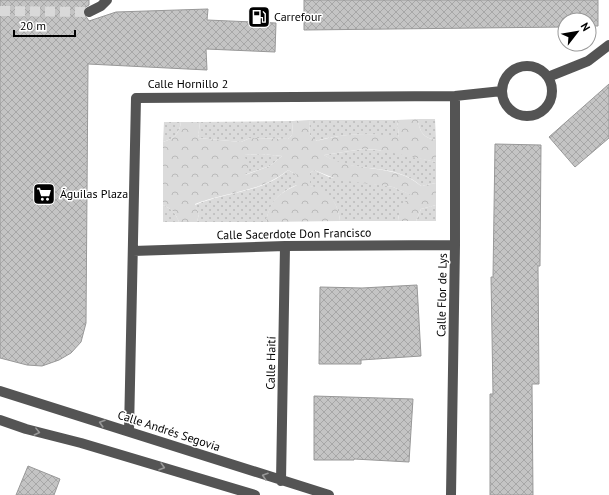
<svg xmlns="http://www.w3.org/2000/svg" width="609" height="495" font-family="'PT Sans',sans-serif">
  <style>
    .grass { fill: url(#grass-dots) }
    .forest { fill: url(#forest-crowns); fill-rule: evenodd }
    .building { fill: url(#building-cross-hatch); stroke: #989898 }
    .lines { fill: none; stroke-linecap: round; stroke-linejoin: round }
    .minor-tunnel { stroke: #d9d9d9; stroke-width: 10; stroke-dasharray: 10 5; stroke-linecap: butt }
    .minor { stroke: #545454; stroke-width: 10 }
    .oneway { stroke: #989898 }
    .labels { text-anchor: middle; stroke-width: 3; stroke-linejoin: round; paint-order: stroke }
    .poi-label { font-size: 12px; fill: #000; stroke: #fff; text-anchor: start }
    .street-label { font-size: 12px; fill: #000; stroke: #fff }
  </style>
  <defs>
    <pattern id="grass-dots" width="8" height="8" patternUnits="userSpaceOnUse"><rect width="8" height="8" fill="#dbdbdb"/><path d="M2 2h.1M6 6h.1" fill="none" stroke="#bababa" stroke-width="1.8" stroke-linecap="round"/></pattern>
    <pattern id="forest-crowns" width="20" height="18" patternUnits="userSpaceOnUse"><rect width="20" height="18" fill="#dbdbdb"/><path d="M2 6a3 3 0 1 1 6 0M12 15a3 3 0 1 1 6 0" fill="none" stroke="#bababa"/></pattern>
    <pattern id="building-cross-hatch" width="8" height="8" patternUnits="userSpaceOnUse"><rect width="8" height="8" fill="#c4c4c4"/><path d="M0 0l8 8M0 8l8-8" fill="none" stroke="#a7a7a7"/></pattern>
  </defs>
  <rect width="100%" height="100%" fill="#fff"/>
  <path class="grass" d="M418 119H435L436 140C424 138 419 132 418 119Z
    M309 120H397L399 138C371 132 344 133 315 141L310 135Z
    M293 121 292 135 288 139 250 138 241 142 198 138 200 122Z
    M164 122H181C179 134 175 138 163 142Z
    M363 149 389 151 436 162V183L421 186C398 165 368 171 340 163 335 162 329 158 324 155Z
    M261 154 282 156 270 166 244 175V155Z
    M288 170 297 175V185C279 192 270 202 266 222H197L199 214 195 205C225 192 263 193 288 170Z
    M314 170 329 177 393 187 412 195C403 202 399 210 398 221H340C338 202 328 191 310 186V173Z
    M163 205C172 209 175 212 179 222H163Z
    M436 205V221H416L421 209Z"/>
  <path class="forest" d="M418 119C419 132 424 138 436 140V162L379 150 363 149 324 155C354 174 394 162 421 186L436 183V205L421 209 416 221H398L400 207 411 195 393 187 339 180 314 170 310 173V186C328 188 339 204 340 221L266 222C270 200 278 194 297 185V175L288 170C262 192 226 192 195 204L199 214 197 222H179C175 212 172 209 163 205V142C175 138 179 134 181 122H200L198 138 241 142 250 138 288 139 292 135 293 121 309 120 310 135 316 141C344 133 370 132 399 137L397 120ZM261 154 282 156 270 166 245 175 249 166 244 155Z"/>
  <path class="building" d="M0 0H89V5L84 8 83 12 89 21 116 12 208 9 207 20 276 23 275 52 206 49 207 70 88 64 86 323 81 342 71 353 59 360 42 366 27 365 0 358Z
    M304 0H598V26H589V20H565V27L304 30Z
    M609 84V138L575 167 549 137Z
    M495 144 541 145 540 266H538L539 384H532L533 495H490V394H493L491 277H493Z
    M417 285 421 356 361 360V364H319L320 287 362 288Z
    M314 396 413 399 409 462 354 459V460H314Z
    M28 466 60 479 54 495H16Z"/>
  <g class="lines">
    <path class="minor-tunnel" d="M0 11 89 12"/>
    <path class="minor" d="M89 12 101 6 107 0
      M502 91a25 25 0 1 1 50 0a25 25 0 1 1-50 0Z
      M548 77 588 61 609 45
      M133 251 285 246 455 245
      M0 391 329 495
      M0 420 26 429 81 443 255 495
      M129 431 136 98 455 96 502 91
      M281 481 285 246
      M451 495 455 245V96"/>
  </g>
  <defs><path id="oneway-chevron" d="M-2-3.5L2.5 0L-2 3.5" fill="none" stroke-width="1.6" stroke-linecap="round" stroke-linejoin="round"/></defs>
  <g class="oneway">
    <use href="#oneway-chevron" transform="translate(102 423) rotate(-163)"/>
    <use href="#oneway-chevron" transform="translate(37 432) rotate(14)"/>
    <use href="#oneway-chevron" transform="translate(162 467) rotate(17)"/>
    <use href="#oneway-chevron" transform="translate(265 476) rotate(-162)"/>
  </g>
  <defs>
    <g id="fuel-square" transform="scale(1.15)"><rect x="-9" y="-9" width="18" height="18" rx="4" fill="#000" stroke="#fff"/><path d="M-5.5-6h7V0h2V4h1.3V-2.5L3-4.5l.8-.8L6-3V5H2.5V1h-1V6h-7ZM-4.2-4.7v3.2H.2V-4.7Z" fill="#fff"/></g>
    <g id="supermarket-square" transform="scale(1.15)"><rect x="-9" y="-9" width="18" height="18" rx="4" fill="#000" stroke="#fff"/><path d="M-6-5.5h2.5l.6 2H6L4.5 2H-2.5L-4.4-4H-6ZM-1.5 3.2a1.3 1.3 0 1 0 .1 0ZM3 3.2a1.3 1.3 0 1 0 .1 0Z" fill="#fff"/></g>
  </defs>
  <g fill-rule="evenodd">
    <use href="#fuel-square" x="259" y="17"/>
    <use href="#supermarket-square" x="44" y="194"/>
  </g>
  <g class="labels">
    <g class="poi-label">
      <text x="274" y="21">Carrefour</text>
      <text x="60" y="198">Águilas Plaza</text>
    </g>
    <g class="street-label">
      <text x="188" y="88">Calle Hornillo 2</text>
      <text transform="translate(294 234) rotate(-1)" y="4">Calle Sacerdote Don Francisco</text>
      <text transform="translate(442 295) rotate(-89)" y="4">Calle Flor de Lys</text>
      <text transform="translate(271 363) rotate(-89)" y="4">Calle Haití</text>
      <text transform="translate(169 431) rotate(18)" y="4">Calle Andrés Segovia</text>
    </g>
  </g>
  <g transform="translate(577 32) rotate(59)"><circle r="19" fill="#ffffff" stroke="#999999"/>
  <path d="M0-3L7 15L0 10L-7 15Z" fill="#000000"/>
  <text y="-6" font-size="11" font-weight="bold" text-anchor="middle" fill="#000000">N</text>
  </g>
  <path d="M14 30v6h61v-6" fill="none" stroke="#000000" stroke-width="2"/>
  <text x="20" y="30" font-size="12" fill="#000000" stroke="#ffffff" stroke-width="3" paint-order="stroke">20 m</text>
</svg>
